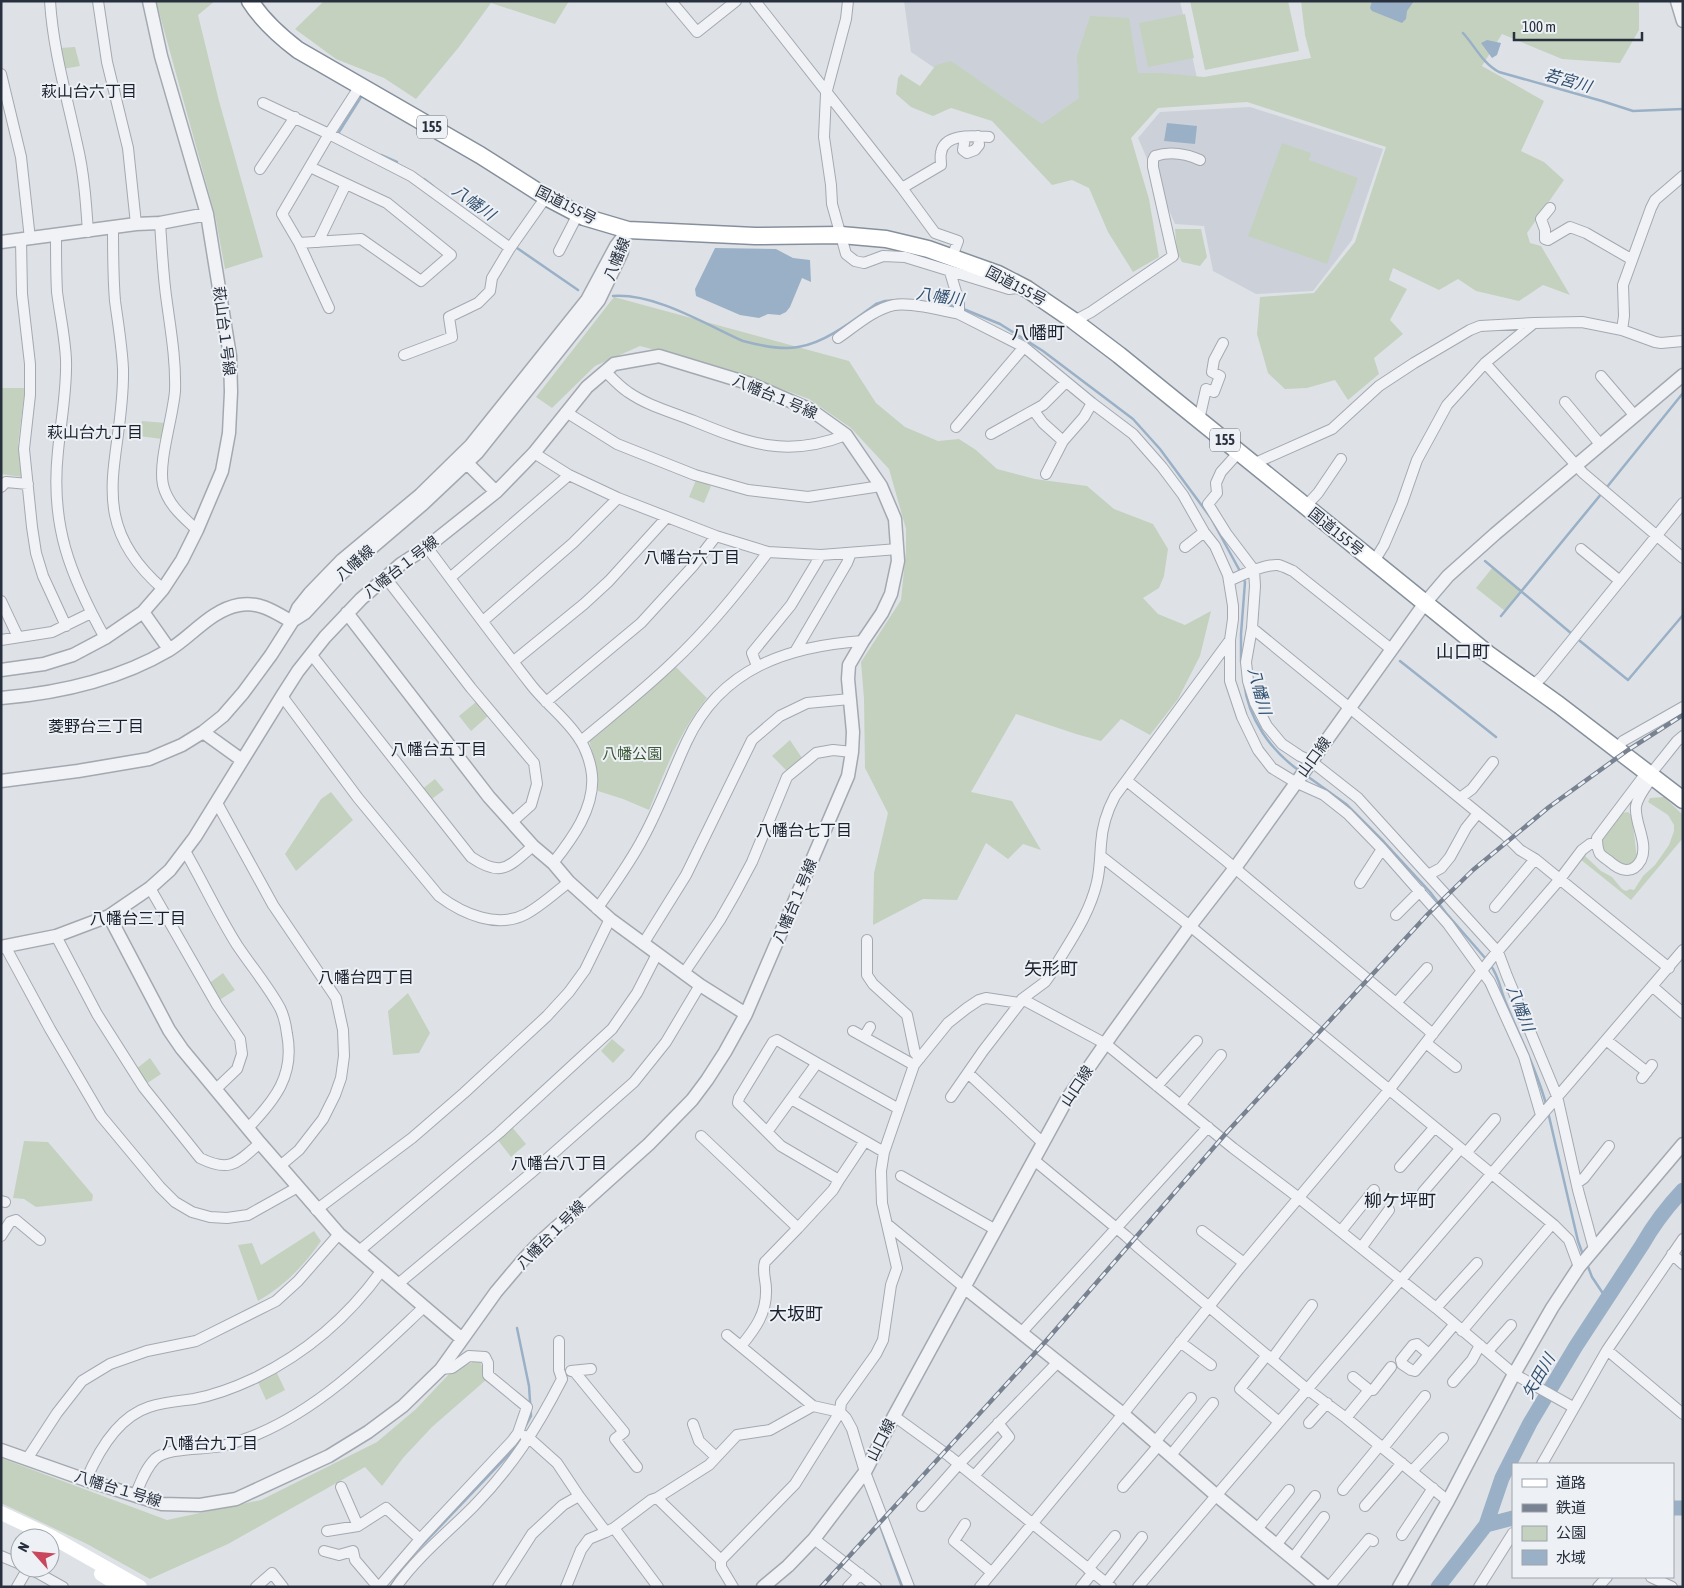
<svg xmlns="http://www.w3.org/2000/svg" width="1684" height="1588" font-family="'Asap Condensed','Noto Sans JP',sans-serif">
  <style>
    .built { fill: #ccd1d9 }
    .green { fill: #c4d1bf }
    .water { fill: #9ab0c6 }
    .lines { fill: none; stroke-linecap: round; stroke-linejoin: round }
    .stream { stroke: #9ab0c6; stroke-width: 2.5 }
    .river { stroke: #9ab0c6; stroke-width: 15 }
    .minor-casing { stroke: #a4a9b1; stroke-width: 12 }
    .tertiary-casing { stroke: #a4a9b1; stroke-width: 15 }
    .trunk-casing { stroke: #86909d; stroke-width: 19 }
    .minor { stroke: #f1f2f6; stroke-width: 10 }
    .tertiary { stroke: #f1f2f6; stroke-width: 12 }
    .secondary { stroke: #fff; stroke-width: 14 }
    .trunk { stroke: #fff; stroke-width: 16 }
    .rail-casing { stroke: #788290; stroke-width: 4.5 }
    .rail { stroke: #edf1f5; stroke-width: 2.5; stroke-dasharray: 8; stroke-linecap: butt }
    .labels { text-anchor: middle; stroke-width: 4; stroke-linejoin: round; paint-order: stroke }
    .shield { fill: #edf1f5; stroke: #636a75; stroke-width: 1 }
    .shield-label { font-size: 14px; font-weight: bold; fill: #28303e }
    .street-label { font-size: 15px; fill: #28303e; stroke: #edf1f5 }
    .park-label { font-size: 15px; fill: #3d5936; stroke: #edf1f5 }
    .water-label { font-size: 16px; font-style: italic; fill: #335070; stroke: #edf1f5 }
    .neighbourhood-label { font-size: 16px; fill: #1a212e; stroke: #edf1f5 }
    .quarter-label { font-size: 18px; fill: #1a212e; stroke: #edf1f5 }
  </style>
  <rect width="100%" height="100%" fill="#dee2e7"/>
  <path class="built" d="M904 1H1180L1199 87 1156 92 1085 170 911 52Z
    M1250 107 1383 149 1352 240 1313 291 1256 294 1213 271 1204 226 1175 224 1138 138 1160 112Z"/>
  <path class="green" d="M156 1H215L198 15 219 101 263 257 225 269 215 215Z
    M324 1H569L555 24 491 3 459 47 416 99 384 78 336 59 295 29Z
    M1190 1H1288L1299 51 1205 70Z
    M1301 1H1639V30L1620 63 1562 59 1502 34 1482 66 1544 101 1521 151 1544 162 1564 180 1527 233 1530 243 1541 246 1570 295 1543 285 1519 301 1476 291 1458 279 1439 290 1393 268 1389 280 1407 289 1390 320 1403 334 1374 358 1379 374 1348 400 1335 380 1307 388 1285 389 1268 373 1257 334 1260 297 1314 293 1355 242 1386 147 1247 102 1158 108 1131 138 1149 199 1159 257 1133 272 1108 232 1089 188 1072 180 1052 185 992 121 951 108 933 116 911 107 896 94 898 78 901 74 920 86 936 65 951 61 1042 124 1079 98 1077 56 1090 16 1129 18 1138 73H1161L1204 77 1311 58 1305 35Z
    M1185 14 1194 58 1148 67 1139 23Z
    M75 47 80 66 63 69 60 48Z
    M1282 143 1311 153 1309 160 1358 178 1327 264 1248 236Z
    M1175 229H1201L1207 257 1200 266 1182 262 1177 252Z
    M614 297 849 361 876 403 905 427 938 441 959 439 976 450 997 469 1035 479 1087 486 1114 509 1153 524 1168 549 1164 576 1159 588 1143 598 1158 614 1185 625 1211 611 1200 656 1178 699 1150 735 1121 719 1101 741 1076 734 1016 714 971 792 1012 801 1041 850 1023 844 1008 859 986 843 957 900 923 899 873 925 874 873 888 813 865 768 864 699 861 662 901 600 906 551V529L889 469 851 428 809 399 727 369 640 346 595 366 552 408 536 397Z
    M1 388H25L18 444 22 477 1 474Z
    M142 421 166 423 162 439 139 436Z
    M696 480 711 486 704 503 689 497Z
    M1493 567 1523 591 1505 611 1476 588Z
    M675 666 707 698C679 732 665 771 649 810L623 799 598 791 595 762 589 740Z
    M476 702 488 716 471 731 459 716Z
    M790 740 802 758 788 772 772 756Z
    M435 779 444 790 429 801 421 790Z
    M331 792 353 820 296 871 285 854 321 799Z
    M1664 797 1683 815V838L1631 900 1580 859 1584 855 1601 871 1612 877 1622 889 1626 891 1630 889 1634 890 1643 876 1655 865 1669 845 1674 831V825L1668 815 1648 802 1650 798Z
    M1628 812 1632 816 1637 859 1631 865C1616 866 1605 856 1600 843L1622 813Z
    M223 973 235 990 218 1001 208 984Z
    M408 993 430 1033 419 1053 393 1055 388 1011Z
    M612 1039 625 1050 613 1063 601 1051Z
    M150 1058 161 1074 146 1084 136 1069Z
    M512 1127 526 1144 511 1157 497 1139Z
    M24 1141 48 1142 93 1195 92 1201 36 1207 24 1199 13 1198Z
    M314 1231 321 1241C304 1266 284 1286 258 1301L238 1245 252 1243 261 1265Z
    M479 1359 487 1379 432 1427 403 1458 382 1486 365 1467 228 1544 150 1579 87 1544 1 1503V1458L167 1520 261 1500 377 1442 416 1409 450 1373Z
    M276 1371 285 1390 266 1400 257 1380Z"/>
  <path class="water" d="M1372 1H1414L1407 11 1406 19 1402 23 1372 11 1370 8Z
    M1487 40 1501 43 1497 55 1492 58 1481 43Z
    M1167 123 1197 126 1195 144 1164 141Z
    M715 248 776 249 793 258 810 260 811 282 802 278 790 307 786 312 780 315 768 314 759 318 740 315 696 296 695 289Z"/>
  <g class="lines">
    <path class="stream" d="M1463 33C1475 46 1483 64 1499 72L1602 101 1633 111 1683 109
      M339 136V132L361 97
      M381 155 397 162
      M424 179 433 186
      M517 248 578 290
      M613 296C655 293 705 324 743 341 758 345 782 350 798 347 825 343 854 320 876 304L885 301 899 300
      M932 303 956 306
      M961 308 1000 324 1043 351 1133 419 1160 449 1211 518 1241 573
      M1607 487 1683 393
      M1485 561 1572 634
      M1501 616 1602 493
      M1580 641 1628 680 1683 615
      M1400 661 1496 737
      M1241 662V634L1245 582 1243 578
      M1244 682C1248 719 1271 751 1301 772
      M1307 776 1346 804 1384 842 1430 892 1446 913 1486 959
      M1491 966C1498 975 1500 987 1504 998 1518 1034 1536 1067 1546 1104
      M1548 1112 1578 1241 1583 1255
      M1587 1264 1592 1277 1604 1295H1609
      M517 1328 529 1386 531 1416 524 1429
      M873 1506 902 1587
      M390 1587 411 1557 513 1450 518 1440"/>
    <path class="river" d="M1673 1508H1683
      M1486 1525 1513 1518
      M1438 1587 1486 1525 1502 1478 1530 1423 1576 1346 1642 1245C1654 1224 1667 1207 1683 1190"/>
    <g class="minor-casing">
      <path id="minor" d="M50 1C53 50 67 97 77 144 84 173 86 202 88 232
        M98 1 107 62 128 148 136 224
        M671 1 697 32 736 1
        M755 1 902 188 935 233 958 241 952 257
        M848 1 846 19 826 94 824 137 831 185 832 204 846 254 855 261 864 263 883 256 905 257 1009 289 1017 288 1020 285
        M1 74 21 157 30 239
        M263 103 329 134 411 176 510 248 546 197
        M965 137 963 150 967 153 975 150 979 145 978 136
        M260 169 295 117
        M902 188 941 165C941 161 940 157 941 153 944 133 973 136 989 137
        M1550 208 1541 219 1545 230V239L1548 240 1570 227 1586 233 1631 259
        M160 223C162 250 163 277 167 303 171 332 176 361 175 391 173 417 158 462 163 485 168 505 183 517 197 530
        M113 228C113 252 113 277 115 301 118 323 122 346 123 369 125 459 80 517 163 589
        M56 235C56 254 56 274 57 292 60 315 65 337 66 360 67 391 61 420 58 451 50 525 70 575 105 638
        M21 240 22 294 30 364V395L24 449 32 527 36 553 43 576 66 626
        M318 242 346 184
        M299 243 361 239 421 281 451 255 387 203 310 167
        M559 251 578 214
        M950 272 959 302V314L1024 347 1092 403 1133 434 1162 467 1183 495 1204 532 1215 546 1228 575 1233 606V619L1230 640V681L1242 717 1258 750 1272 768 1295 782 1324 795 1348 814 1382 849 1448 924 1490 982 1524 1057 1541 1115
        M329 308 299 243 282 214 329 134 360 86
        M1074 321 1091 312 1173 256 1153 167V160L1155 156C1170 151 1187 154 1200 160
        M1622 330 1624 316 1623 285 1651 208 1655 200 1683 176
        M838 338C854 327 874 309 894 305 911 302 942 310 959 314
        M404 355 452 337 449 317 478 303 490 291 492 278 510 248
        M1485 363 1583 473 1683 558
        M605 371C612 378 619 386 628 392 648 406 672 412 694 421 750 444 787 458 846 435
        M1601 376 1635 416
        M1565 402 1600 444
        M1034 411 1043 423 1063 441
        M566 412 617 444 695 475 748 490 808 497 881 486
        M1199 420 1206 389 1214 392 1220 376 1212 372 1214 360 1223 343
        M956 427 1024 347
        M991 434 1043 405 1066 382
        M1239 452 1221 472 1216 483 1217 493 1208 504 1226 533 1254 570 1255 586 1252 628 1246 662 1248 681 1255 703 1267 726 1282 744 1300 756 1311 761 1358 798 1498 952 1507 976 1557 1096 1578 1190 1594 1249
        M534 453 569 475 618 498 716 536 768 552 821 555 898 549
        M1253 464 1332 429 1379 386 1414 363 1470 330 1480 326 1534 323 1582 322 1622 330 1655 342 1661 343 1683 341
        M1046 474 1063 441 1084 417 1092 403
        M1 487 6 482 28 484
        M1305 507 1318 493 1341 459
        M427 547C461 593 496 640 532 686 547 705 567 719 580 740 586 749 591 764 592 775 595 808 572 839 553 863
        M1185 547 1204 532
        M1581 549 1620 581
        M1373 563 1384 545 1402 503 1417 460 1447 405 1485 363 1534 323
        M386 578 471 688 534 763 537 784 531 805 512 822
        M450 578 569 475
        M1229 581C1242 575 1264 564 1278 565 1283 566 1288 569 1293 571L1391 649
        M1 601 18 637
        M483 621 573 543 618 498
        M1252 628 1505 835 1520 850 1535 859 1669 968
        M1 640 52 632 91 613
        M796 650 847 563 851 553
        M311 654 471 857C502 878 508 867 533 846
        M514 661 584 604 609 581 667 517
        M757 666 752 653 791 605 821 555
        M1532 686 1542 677 1683 503
        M282 696 358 798 439 896C463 914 497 929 526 914 541 906 556 892 569 882
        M546 702 641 623 693 566 716 536
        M581 741C612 715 644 690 674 661 709 628 739 591 768 552
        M1616 750 1623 741 1683 707
        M1649 776 1643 777 1597 838C1597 843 1597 849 1600 854 1602 856 1606 859 1609 861 1619 870 1632 876 1641 860 1649 843 1634 823 1636 806 1638 797 1644 789 1649 782V776L1677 741 1683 736
        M1127 781 1224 859 1433 1034
        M1460 798 1472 789 1493 762
        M217 803 273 905 336 998 343 1030 344 1056 341 1078 335 1095 323 1119 299 1150 280 1166
        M185 851C203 882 218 915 237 945 251 966 268 986 280 1008 284 1016 286 1026 287 1034 295 1075 275 1100 248 1128
        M1102 857 1190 926 1554 1225 1569 1240 1579 1267
        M1428 875 1441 868 1450 857 1466 828 1478 813
        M1360 883 1382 849
        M150 888 217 1005 240 1039 242 1054 237 1069 216 1089
        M1495 907 1535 859
        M597 909C613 886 630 863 643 838 660 807 672 773 687 741 721 668 788 646 863 641
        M1396 915 1420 891
        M56 936 97 1014 144 1088 200 1158C230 1173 237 1163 260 1143
        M867 940V975L873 984 907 1015 915 1053 920 1058
        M643 944 686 875 752 740 780 716 807 703 850 699
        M5 946 50 1029 101 1116 160 1187 175 1202 192 1212 210 1217 227 1218 248 1215 298 1187
        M684 973 720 920 736 892 752 862 787 777 816 753 833 750 852 752
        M1652 986 1683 1013
        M1022 999 1106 1044 1233 1148 1299 1198 1436 1308 1514 1374 1573 1407
        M1397 1002 1427 968
        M853 1031 914 1065
        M864 1037 870 1027
        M1606 1040 1647 1072
        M1426 1043 1456 1067
        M968 1073 1043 1143
        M1642 1078 1652 1065
        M1157 1086 1197 1041
        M951 1097 983 1051 1020 1003
        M791 1099 865 1141
        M1181 1104 1221 1055
        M767 1132 738 1103 739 1098 773 1042 777 1040 817 1063
        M701 1136 798 1228 833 1190 839 1180
        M884 1152 865 1141 839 1180 781 1146 767 1132 817 1063 899 1109
        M1466 1153 1495 1119
        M1034 1160 1126 1236 1139 1248 1307 1389 1346 1418 1448 1501
        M1400 1167 1434 1128
        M901 1176 996 1230
        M1577 1183 1584 1178 1609 1146
        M1423 1192 1460 1149
        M1 1201 5 1202
        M316 1210 412 1138 464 1093 547 1016 569 992 585 970 610 919
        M887 1224 964 1287
        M1202 1231 1244 1263
        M1341 1231 1374 1190
        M1 1236 10 1222 16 1220 40 1240
        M1361 1248 1389 1210
        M359 1251 499 1133 612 1029 637 993 657 954
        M1672 1254 1683 1264
        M398 1284 531 1173 634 1082 666 1042 700 985
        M1436 1308 1477 1263
        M1462 1331 1552 1224
        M1021 1333 1208 1127
        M727 1335 813 1406 840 1412 846 1418 852 1429 865 1472 909 1587
        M1180 1342 1211 1365
        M741 1346C755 1329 767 1313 766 1289 766 1280 762 1271 765 1262L798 1228
        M1607 1350 1683 1414
        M1488 1351 1511 1325
        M1429 1354 1417 1344 1413 1345 1401 1360 1402 1364 1411 1370 1415 1371 1454 1325
        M1267 1355 1240 1389 1279 1422
        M1272 1359 1312 1305
        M571 1371 591 1369
        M574 1371 624 1432 615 1439 637 1467
        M1353 1377 1369 1390H1373L1391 1367
        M1453 1382 1472 1360 1480 1345
        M894 1416 949 1456 1111 1587
        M1346 1418 1369 1390
        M1309 1423 1327 1403
        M693 1424 699 1441 716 1457
        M525 1436 529 1438 557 1463 579 1496
        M1155 1442 1191 1398
        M1383 1448 1425 1396
        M1171 1455 1213 1403
        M27 1459 57 1413 82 1381 110 1364 147 1351 196 1341 276 1301 298 1281 339 1234
        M959 1464 1057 1363
        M1542 1464 1607 1350 1683 1239
        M1413 1470 1443 1438
        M974 1476 1009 1437 998 1423
        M86 1480C98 1452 118 1417 149 1407 164 1402 179 1401 194 1399 215 1395 236 1387 255 1378 306 1353 349 1316 382 1270
        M341 1487 358 1526
        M1123 1487 1159 1445
        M1343 1490 1380 1445
        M135 1496C140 1484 145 1469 155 1459 168 1447 204 1450 222 1446 233 1443 247 1439 258 1434 323 1406 373 1355 424 1307
        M657 1498 721 1560V1567L733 1587
        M922 1506 959 1464
        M1365 1506 1402 1463
        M965 1524 954 1541 991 1572
        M614 1528 658 1587
        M1257 1529 1289 1490
        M327 1531 358 1526 386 1508 420 1539
        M1402 1535 1433 1488
        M814 1539 876 1587
        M1276 1545 1315 1496
        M324 1551 339 1555 353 1551 355 1560 378 1587
        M1 1556 20 1564
        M1293 1558 1324 1517
        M721 1560 795 1484 840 1412 841 1403 876 1354 883 1340 891 1285 897 1268 882 1203 881 1171 884 1152 914 1065 948 1023 967 1008 979 1000 986 998 1020 1003 1022 999 1045 982 1050 975C1067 945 1089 917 1097 882 1100 869 1100 857 1101 844 1102 827 1107 811 1115 796L1230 640
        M29 1568 63 1587
        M1088 1569 1115 1536
        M1651 1577 1672 1587
        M1106 1583 1142 1537
        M17 1587 28 1568
        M256 1587 272 1573 283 1587
        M379 1587 422 1537 512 1441 518 1433 527 1407 488 1375V1363L485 1357 469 1356 452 1368 441 1369
        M396 1587C417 1557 447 1533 473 1507 512 1467 537 1428 562 1379L559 1370V1341
        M498 1587 532 1534 563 1505 579 1496 606 1532 614 1528 651 1500 657 1498 709 1465 737 1435 770 1430 813 1406
        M566 1587 581 1550 589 1539 606 1532
        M848 1587 860 1574
        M980 1587 1123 1414 1239 1269 1389 1090 1491 959 1560 879 1582 850 1590 844H1597
        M1081 1587 1093 1572
        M1138 1587 1683 950
        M1329 1587 1369 1539 1373 1541
        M1479 1587 1513 1533
        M1598 1587 1607 1577"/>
    </g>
    <g class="tertiary-casing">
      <path id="tertiary" d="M1677 1 1683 21
        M1 242 136 224 160 223 207 214
        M462 458 496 492
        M143 612 169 649
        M347 613 489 797 533 846 553 863 569 882 610 919 700 985 746 1014
        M294 620 305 613 341 574 423 504 477 453 599 300 622 252
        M1 670 44 664 73 655 105 638 143 612 163 589 182 560 197 530 222 471 229 433 231 392 230 356 207 214 161 56 149 1
        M1 698C60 693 118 680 169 650 192 636 211 610 239 605 259 601 275 612 292 622
        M203 732 242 760
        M1 781 78 771 149 759 182 745 203 732 223 716 243 693 271 655 292 622 298 608 310 593 342 560 420 495 471 445 587 300 616 246 628 230
        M109 916 169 1030 182 1049 260 1143 339 1234 462 1339
        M1 947 56 936 109 916 150 888 170 870 195 837 282 696 298 671 325 637 361 599 401 564 427 547 496 492 534 453 587 387 614 364 659 356 751 384 811 410 846 435 881 486 895 519 898 561 891 594 882 613 863 641 849 665 848 679 853 732 852 752 848 776 746 1014 725 1052 707 1080 692 1100 649 1144 540 1242 523 1260 496 1292 441 1369 403 1406 368 1432 329 1456 236 1499 200 1505 162 1504 86 1480 1 1450
        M964 1287 1123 1414 1217 1496 1327 1587
        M763 1587 788 1566 814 1539 865 1472 894 1416 1067 1099 1112 1034 1190 926 1235 868 1425 603 1448 576 1495 534 1683 375
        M1399 1587 1448 1501 1514 1374 1552 1308 1579 1267 1683 1144"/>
    </g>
    <g class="trunk-casing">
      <path id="trunk" d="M250 1C262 20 281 37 298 50L480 155 546 197 584 217 628 230 755 236 841 235 886 239 928 249 998 274 1027 289 1074 321 1119 355 1488 654 1559 705 1683 800"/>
    </g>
    <use href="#minor" class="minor"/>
    <use href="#tertiary" class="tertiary"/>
    <path class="secondary" d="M1 1513 50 1536 140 1587
      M101 1574 122 1587"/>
    <use href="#trunk" class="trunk"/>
    <g class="rail-casing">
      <path id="rail" d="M821 1587 1045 1342 1228 1131 1428 914 1473 870 1549 807 1628 750 1683 715"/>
    </g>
    <use href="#rail" class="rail"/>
  </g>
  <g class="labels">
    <g class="shield">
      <rect x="417" y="115.5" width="30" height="23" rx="4"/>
      <rect x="1210" y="428.5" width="30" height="23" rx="4"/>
    </g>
    <g class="shield-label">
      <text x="432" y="132">155</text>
      <text x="1225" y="445">155</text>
    </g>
    <g class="street-label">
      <text transform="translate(566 205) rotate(27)" y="5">国道155号</text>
      <text transform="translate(617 259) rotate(-68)" y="5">八幡線</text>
      <text transform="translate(1016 286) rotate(28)" y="5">国道155号</text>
      <text transform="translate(224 331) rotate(83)" y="5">萩山台１号線</text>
      <text transform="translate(775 397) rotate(23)" y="5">八幡台１号線</text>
      <text transform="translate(1336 532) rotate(39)" y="5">国道155号</text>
      <text transform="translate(355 563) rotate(-41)" y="5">八幡線</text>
      <text transform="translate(401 567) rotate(-38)" y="5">八幡台１号線</text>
      <text transform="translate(1314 757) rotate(-54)" y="5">山口線</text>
      <text transform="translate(795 901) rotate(-67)" y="5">八幡台１号線</text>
      <text transform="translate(1077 1086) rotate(-56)" y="5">山口線</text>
      <text transform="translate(551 1235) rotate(-45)" y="5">八幡台１号線</text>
      <text transform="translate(881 1440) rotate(-63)" y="5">山口線</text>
      <text transform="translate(118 1489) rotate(17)" y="5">八幡台１号線</text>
    </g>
    <g class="park-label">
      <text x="632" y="759">八幡公園</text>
    </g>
    <g class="water-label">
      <text transform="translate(1568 80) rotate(16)" y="6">若宮川</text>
      <text transform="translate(474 202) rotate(36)" y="6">八幡川</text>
      <text transform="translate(940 296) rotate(8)" y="6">八幡川</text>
      <text transform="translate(1260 691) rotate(75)" y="6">八幡川</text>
      <text transform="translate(1521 1008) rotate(69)" y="6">八幡川</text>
      <text transform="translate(1538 1376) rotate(-60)" y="6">矢田川</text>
    </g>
    <g class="neighbourhood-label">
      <text x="89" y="97">萩山台六丁目</text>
      <text x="95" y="438">萩山台九丁目</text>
      <text x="692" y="563">八幡台六丁目</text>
      <text x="96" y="732">菱野台三丁目</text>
      <text x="439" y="755">八幡台五丁目</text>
      <text x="804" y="836">八幡台七丁目</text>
      <text x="138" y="924">八幡台三丁目</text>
      <text x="366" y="983">八幡台四丁目</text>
      <text x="559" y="1169">八幡台八丁目</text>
      <text x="210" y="1449">八幡台九丁目</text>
    </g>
    <g class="quarter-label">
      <text x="1038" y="339">八幡町</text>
      <text x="1463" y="658">山口町</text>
      <text x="1051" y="975">矢形町</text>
      <text x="1400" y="1207">柳ケ坪町</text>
      <text x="796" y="1320">大坂町</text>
    </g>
  </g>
  <rect width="1684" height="1588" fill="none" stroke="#28303e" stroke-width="5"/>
  <rect x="1512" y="1463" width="162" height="115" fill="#edf1f5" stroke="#9ea4ac"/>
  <rect x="1522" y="1479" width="25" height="8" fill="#ffffff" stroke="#9ea4ac"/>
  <text x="1556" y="1488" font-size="15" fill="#28303e">道路</text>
  <rect x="1522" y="1504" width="25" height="8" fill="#788290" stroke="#9ea4ac"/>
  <text x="1556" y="1513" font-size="15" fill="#28303e">鉄道</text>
  <rect x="1522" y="1526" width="25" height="15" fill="#c4d1bf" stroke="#9ea4ac"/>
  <text x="1556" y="1538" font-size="15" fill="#28303e">公園</text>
  <rect x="1522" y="1550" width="25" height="15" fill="#9ab0c6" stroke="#9ea4ac"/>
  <text x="1556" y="1563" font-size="15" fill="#28303e">水域</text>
  <g transform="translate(35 1553) rotate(297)"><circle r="24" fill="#edf1f5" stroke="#9ea4ac"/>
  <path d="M0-4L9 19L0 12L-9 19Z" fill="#c9465c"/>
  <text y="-8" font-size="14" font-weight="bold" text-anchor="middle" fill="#28303e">N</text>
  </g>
  <path d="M1514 32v8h128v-8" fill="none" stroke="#28303e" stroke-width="2.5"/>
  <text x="1522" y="32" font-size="15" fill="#28303e" stroke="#edf1f5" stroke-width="4" paint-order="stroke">100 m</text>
</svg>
